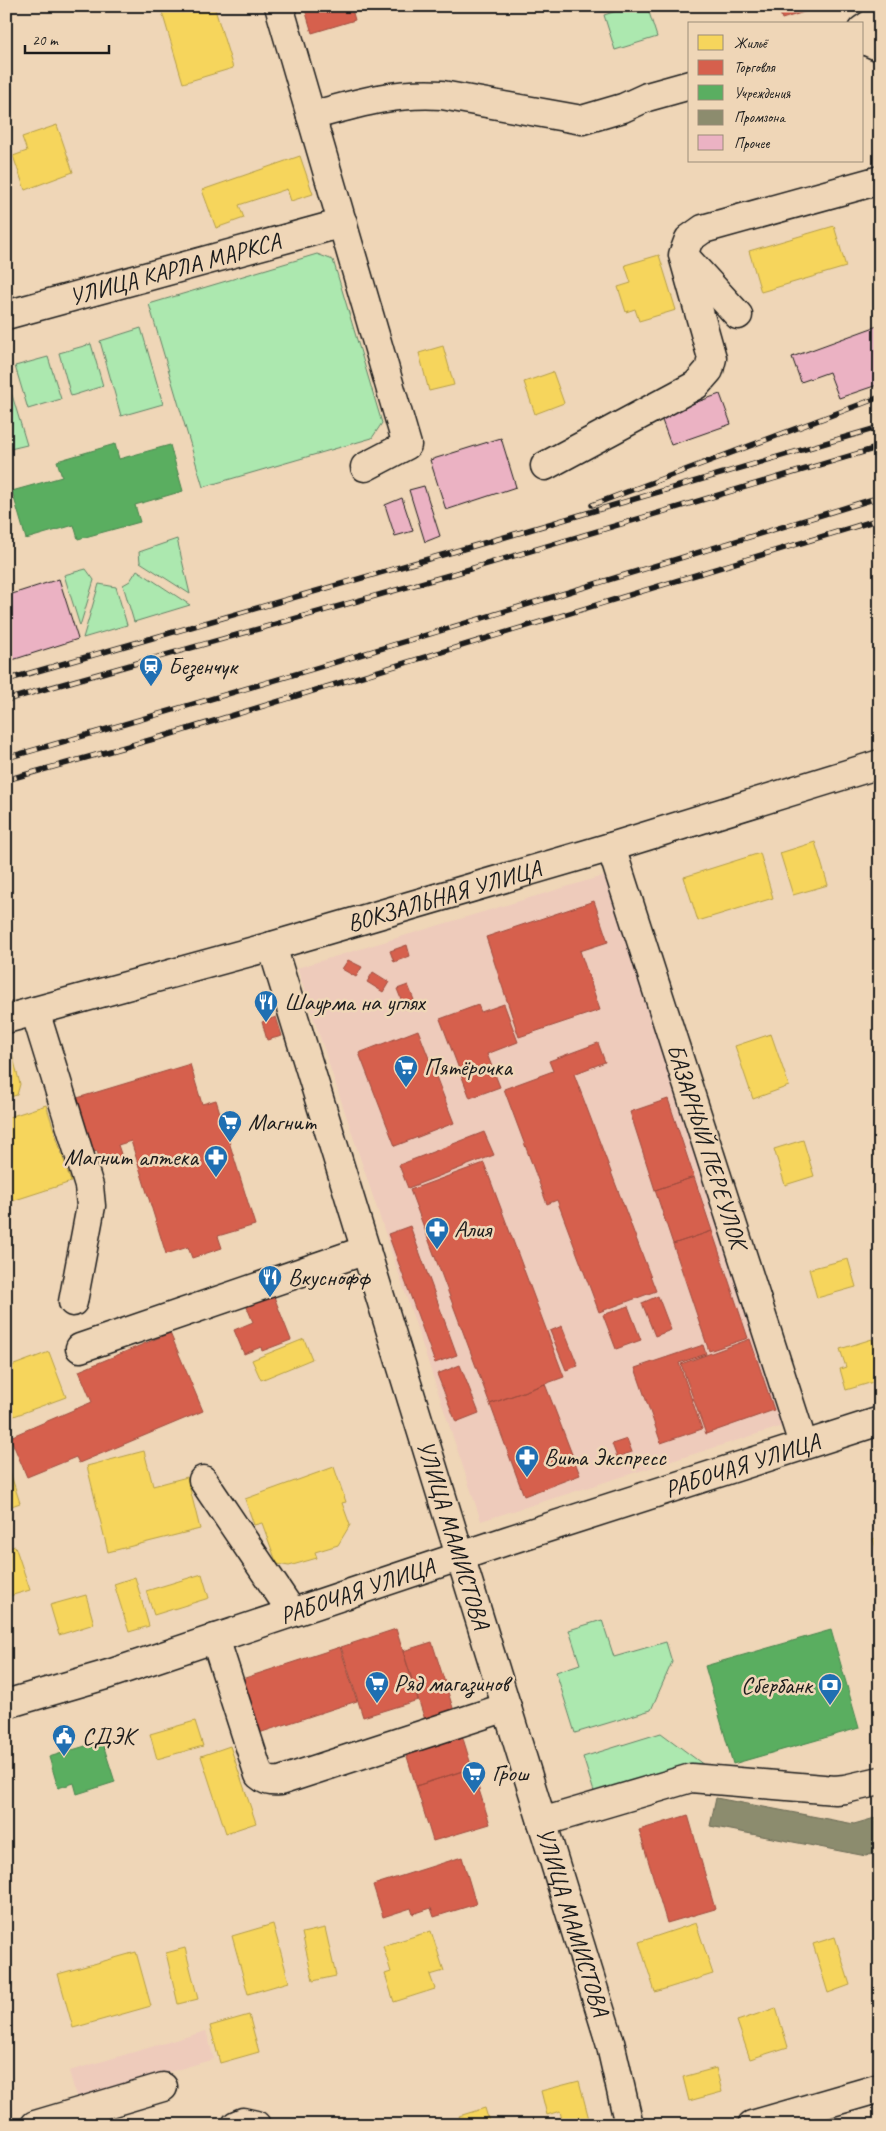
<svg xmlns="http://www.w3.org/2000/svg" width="886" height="2131" font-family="Caveat,sans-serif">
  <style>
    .built { fill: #eecbbb }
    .green { fill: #ace8af; stroke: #648266 }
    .homes { fill: #f6d55c; stroke: #b59e49 }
    .shops { fill: #d6604d; stroke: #9e4c3e }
    .public { fill: #5aae61; stroke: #47824c }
    .industry { fill: #8c8c6e; stroke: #6a6a55 }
    .building { fill: #ebb2c3; stroke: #1c1c1c }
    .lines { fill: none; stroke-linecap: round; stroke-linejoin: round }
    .minor-casing { stroke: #1c1c1c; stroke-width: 31 }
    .minor { stroke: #efd6b7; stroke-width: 28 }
    .rail-casing { stroke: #1c1c1c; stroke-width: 5.5 }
    .rail { stroke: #efd6b7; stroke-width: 4; stroke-dasharray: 11; stroke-linecap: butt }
    .labels { text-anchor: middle; stroke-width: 5; stroke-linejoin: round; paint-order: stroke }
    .street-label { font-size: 24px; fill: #1c1c1c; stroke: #efd6b7 }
    .poi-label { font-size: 24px; fill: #1c1c1c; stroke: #efd6b7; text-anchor: start }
  </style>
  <rect width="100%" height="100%" fill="#efd6b7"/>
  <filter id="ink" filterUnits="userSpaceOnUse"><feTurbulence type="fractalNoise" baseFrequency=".02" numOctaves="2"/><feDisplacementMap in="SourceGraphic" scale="10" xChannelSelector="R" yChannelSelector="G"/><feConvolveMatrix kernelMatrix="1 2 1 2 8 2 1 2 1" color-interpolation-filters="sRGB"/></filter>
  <g filter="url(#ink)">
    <path class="built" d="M609 874 783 1426 481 1521 297 968Z
      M206 2031 214 2059 77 2099 69 2071Z"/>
    <path class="green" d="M632 6H647L657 37 615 50 604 15Z
      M317 254 333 260 382 423 372 438 203 487 149 304Z
      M141 328 163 404 121 416 100 341Z
      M91 344 103 386 71 396 59 353Z
      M48 357 61 399 28 409 15 366Z
      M6 375 27 445 6 450Z
      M177 539 190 594 140 562 139 552Z
      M86 569 94 580 80 626 64 575Z
      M137 570 190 605 134 622 123 585 130 581Z
      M99 584 116 587 127 625 83 638Z
      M602 1620 614 1657 666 1642 672 1662 651 1710 575 1733 556 1672 580 1664 569 1630Z
      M661 1733 704 1765 596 1798 583 1757Z"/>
    <path class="homes" d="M179 6H214L233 68 183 83 162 12Z
      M57 125 73 172 25 190 13 156 27 151 22 137Z
      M300 156 313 194 291 201 287 189 239 205 244 218 216 228 202 190Z
      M834 226 846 267 761 292 749 251Z
      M659 255 676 310 639 321 635 309 626 312 618 287 631 283 625 265Z
      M443 346 454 385 429 391 419 353Z
      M553 372 564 403 535 414 524 382Z
      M880 828V853L873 830Z
      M815 842 828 885 793 895 780 853Z
      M760 853 773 898 698 921 684 877Z
      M771 1034 789 1086 753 1099 735 1046Z
      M11 1050 20 1084 17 1095 6 1098V1051Z
      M46 1105 71 1182 6 1203V1118Z
      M803 1140 814 1176 785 1185 774 1149Z
      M848 1259 856 1287 817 1298 809 1269Z
      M304 1339 312 1359 261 1380 252 1360Z
      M872 1339 880 1363V1380L846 1390 840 1369 846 1367 840 1349Z
      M49 1352 66 1397 6 1419V1368Z
      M144 1451 153 1486 187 1477 200 1529 108 1552 87 1466Z
      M334 1467 346 1502 342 1503 350 1525 338 1545 315 1552 317 1558 289 1566 277 1564 262 1523 254 1525 245 1499Z
      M10 1472 20 1503 6 1508V1474Z
      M880 1508V1530L873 1510Z
      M880 1536V1560L873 1539Z
      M15 1546 30 1590 6 1597V1549Z
      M202 1574 209 1598 154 1615 146 1591Z
      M135 1577 149 1626 129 1632 114 1584Z
      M86 1595 94 1624 59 1635 50 1605Z
      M195 1721 203 1746 157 1759 150 1734Z
      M230 1746 256 1823 226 1833 201 1756Z
      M696 1923 713 1974 655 1992 639 1942Z
      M273 1924 289 1982 248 1994 232 1936Z
      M325 1928 336 1976 313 1981 302 1933Z
      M431 1931 444 1971 430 1975 435 1989 394 2002 385 1974 391 1972 383 1946Z
      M835 1937 850 1985 828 1993 813 1944Z
      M185 1948 198 1999 178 2004 166 1953Z
      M136 1952 151 2006 73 2028 58 1974Z
      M776 2008 788 2047 750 2059 737 2021Z
      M249 2015 259 2052 220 2063 210 2026Z
      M716 2068 722 2092 689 2101 683 2077Z
      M579 2081 590 2123 563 2125 560 2111 547 2115 541 2091Z
      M485 2108 490 2125H462L459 2116Z"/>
    <path class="shops" d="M304 6H351L355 20 312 33Z
      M778 6H823L782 19Z
      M594 901 608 942 580 951 600 1010 519 1037 486 937Z
      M407 945 410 956 394 962 390 951Z
      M348 960 362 967 356 977 342 969Z
      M373 972 389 982 383 992 367 982Z
      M408 985 416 1005 405 1009 397 989Z
      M504 1004 518 1042 487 1054 500 1087 470 1098 440 1019 478 1005 481 1012Z
      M276 1017 282 1036 267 1040 262 1022Z
      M418 1030 454 1123 395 1146 359 1053Z
      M598 1043 605 1062 574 1074 656 1291 599 1312 557 1200 547 1204 504 1089 553 1071 549 1061Z
      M190 1064 202 1104 216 1100 255 1225 218 1236 222 1248 192 1258 188 1247 166 1254 131 1141 118 1145 123 1160 102 1167 97 1151 91 1153 74 1099Z
      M668 1099 694 1177 655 1190 630 1112Z
      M484 1132 494 1155 408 1188 399 1165Z
      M484 1163 564 1377 490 1404 410 1190Z
      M694 1177 712 1231 673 1244 655 1190Z
      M410 1226 457 1355 435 1363 388 1234Z
      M712 1231 748 1338 709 1351 673 1244Z
      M271 1289 291 1340 262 1351 261 1347 244 1354 234 1330 253 1322 244 1300Z
      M658 1296 671 1330 655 1336 642 1303Z
      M628 1306 641 1340 616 1349 603 1315Z
      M562 1326 578 1366 566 1370 550 1331Z
      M170 1333 203 1411 79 1463 76 1457 27 1477 10 1437 92 1402 79 1371Z
      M750 1339 774 1410 706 1434 681 1364Z
      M703 1345 706 1354 679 1363 702 1429 661 1443 635 1368Z
      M460 1365 479 1413 456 1422 437 1374Z
      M545 1384 580 1475 524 1496 490 1404Z
      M627 1439 632 1452 617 1457 612 1444Z
      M396 1629 418 1700 363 1717 341 1647Z
      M432 1642 454 1711 425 1720 403 1651Z
      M340 1647 357 1701 259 1733 242 1679Z
      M461 1732 472 1768 416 1786 405 1750Z
      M472 1768 490 1824 433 1841 416 1786Z
      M688 1815 715 1909 667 1923 639 1830Z
      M462 1857 476 1904 434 1917 431 1908 413 1914 411 1908 383 1917 373 1885Z"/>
    <path class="public" d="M115 444 119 459 170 445 183 491 135 505 140 522 78 539 74 525 26 539 12 491 62 477 57 461Z
      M831 1630 859 1728 733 1764 705 1666Z
      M102 1741 115 1782 77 1794 74 1783 58 1788 49 1757Z"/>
    <path class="industry" d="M716 1798 854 1824 875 1818 880 1835V1851L866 1856 710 1826Z"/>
    <path class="building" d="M880 325V384L839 398 829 372 801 382 792 357Z
      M720 394 731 424 671 445 660 415Z
      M501 438 516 487 446 510 430 460Z
      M424 486 440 536 425 542 409 490Z
      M402 498 413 531 395 536 385 505Z
      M59 579 78 639 6 662V596Z"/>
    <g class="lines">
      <g class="minor-casing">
        <g id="minor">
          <path d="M279 6 407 445 365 467"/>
          <path d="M862 30 875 21 880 12"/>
          <path d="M862 39 880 47"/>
          <path d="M311 116C358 103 393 92 442 95L582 120 623 108 647 97 690 85"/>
          <path d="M686 258 738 315"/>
          <path id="s1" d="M6 315 343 223"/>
          <path d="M545 466 696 385 709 370 712 358 683 255 689 239 703 229 880 180"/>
          <path id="s2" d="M611 847 803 1444"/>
          <path id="s3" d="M272 946 610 2042 629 2125"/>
          <path d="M35 1011 89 1186 91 1206 73 1302"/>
          <path id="s4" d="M6 1019 272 946 611 847 880 764"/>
          <path d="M80 1348 366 1250"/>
          <path d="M203 1480 292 1612"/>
          <path d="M215 1638 259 1775C266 1781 271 1782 280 1781L507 1707"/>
          <path id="s5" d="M6 1704 109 1674 506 1541 880 1421"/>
          <path d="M542 1822 691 1778 835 1790 845 1789 880 1781"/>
          <path d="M35 2125 163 2087"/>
          <path d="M236 2125 243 2122 256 2125"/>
          <path d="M752 2125 880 2088"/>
        </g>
      </g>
      <use href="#minor" class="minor"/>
      <g class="rail-casing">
        <path id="rail" d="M592 505 880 397
          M6 680 505 537 880 427
          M6 700 453 574 880 447
          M6 758C299 675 589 586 880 497
          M6 780 168 735 880 519"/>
      </g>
      <use href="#rail" class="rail"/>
    </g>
  </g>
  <defs>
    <g id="station-pin" transform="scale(1.25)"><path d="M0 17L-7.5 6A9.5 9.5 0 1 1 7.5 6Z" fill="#1f6fb2" stroke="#efd6b7"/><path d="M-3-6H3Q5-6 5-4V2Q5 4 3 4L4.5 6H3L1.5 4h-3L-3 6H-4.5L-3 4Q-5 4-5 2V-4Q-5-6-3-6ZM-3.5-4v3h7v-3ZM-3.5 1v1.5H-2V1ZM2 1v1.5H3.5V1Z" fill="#fff"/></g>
    <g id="restaurant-pin" transform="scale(1.25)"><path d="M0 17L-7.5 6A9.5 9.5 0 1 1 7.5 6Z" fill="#1f6fb2" stroke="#efd6b7"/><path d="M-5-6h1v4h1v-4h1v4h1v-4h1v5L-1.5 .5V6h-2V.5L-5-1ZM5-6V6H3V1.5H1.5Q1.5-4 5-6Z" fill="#fff"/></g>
    <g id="supermarket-pin" transform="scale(1.25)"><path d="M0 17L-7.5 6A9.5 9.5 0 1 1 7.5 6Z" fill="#1f6fb2" stroke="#efd6b7"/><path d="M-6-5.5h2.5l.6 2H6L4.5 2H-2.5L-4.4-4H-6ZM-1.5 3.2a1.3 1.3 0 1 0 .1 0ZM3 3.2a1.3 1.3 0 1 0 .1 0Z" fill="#fff"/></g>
    <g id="pharmacy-pin" transform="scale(1.25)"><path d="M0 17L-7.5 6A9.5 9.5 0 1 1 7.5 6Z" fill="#1f6fb2" stroke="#efd6b7"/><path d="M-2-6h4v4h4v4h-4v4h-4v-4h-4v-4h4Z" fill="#fff"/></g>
    <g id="bank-pin" transform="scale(1.25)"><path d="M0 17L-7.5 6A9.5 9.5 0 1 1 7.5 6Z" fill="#1f6fb2" stroke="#efd6b7"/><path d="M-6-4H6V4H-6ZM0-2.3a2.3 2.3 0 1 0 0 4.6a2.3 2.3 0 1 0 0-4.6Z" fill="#fff"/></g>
    <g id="civic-pin" transform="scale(1.25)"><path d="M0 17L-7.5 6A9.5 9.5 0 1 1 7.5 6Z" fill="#1f6fb2" stroke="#efd6b7"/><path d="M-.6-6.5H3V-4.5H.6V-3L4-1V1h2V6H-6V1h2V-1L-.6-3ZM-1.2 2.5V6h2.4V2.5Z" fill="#fff"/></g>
  </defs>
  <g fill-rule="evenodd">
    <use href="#station-pin" x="151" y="666"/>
    <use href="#restaurant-pin" x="266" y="1002"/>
    <use href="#supermarket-pin" x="406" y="1067"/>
    <use href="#supermarket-pin" x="230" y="1122"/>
    <use href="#pharmacy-pin" x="216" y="1157"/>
    <use href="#pharmacy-pin" x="437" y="1229"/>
    <use href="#restaurant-pin" x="270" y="1277"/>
    <use href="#pharmacy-pin" x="527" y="1457"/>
    <use href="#supermarket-pin" x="377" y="1683"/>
    <use href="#bank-pin" x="830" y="1685"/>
    <use href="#civic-pin" x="64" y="1736"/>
    <use href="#supermarket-pin" x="474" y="1773"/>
  </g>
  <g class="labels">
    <g class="street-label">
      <text dy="8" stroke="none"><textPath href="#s1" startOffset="175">УЛИЦА КАРЛА МАРКСА</textPath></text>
      <text dy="8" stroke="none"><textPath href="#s4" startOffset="455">ВОКЗАЛЬНАЯ УЛИЦА</textPath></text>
      <text dy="8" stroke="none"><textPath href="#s2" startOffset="314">БАЗАРНЫЙ ПЕРЕУЛОК</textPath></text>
      <text dy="8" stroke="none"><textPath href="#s5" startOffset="774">РАБОЧАЯ УЛИЦА</textPath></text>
      <text dy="8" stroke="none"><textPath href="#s3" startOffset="616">УЛИЦА МАМИСТОВА</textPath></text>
      <text dy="8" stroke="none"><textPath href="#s5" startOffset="369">РАБОЧАЯ УЛИЦА</textPath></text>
      <text dy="8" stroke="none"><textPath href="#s3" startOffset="1021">УЛИЦА МАМИСТОВА</textPath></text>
    </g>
    <g class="poi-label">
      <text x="168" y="674">Безенчук</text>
      <text x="284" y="1010">Шаурма на углях</text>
      <text x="424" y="1075">Пятёрочка</text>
      <text x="248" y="1130">Магнит</text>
      <text x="198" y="1165" text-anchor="end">Магнит аптека</text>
      <text x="454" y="1237">Алия</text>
      <text x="288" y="1285">Вкуснофф</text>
      <text x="544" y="1465">Вита Экспресс</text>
      <text x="394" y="1691">Ряд магазинов</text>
      <text x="812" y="1693" text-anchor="end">Сбербанк</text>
      <text x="82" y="1744">СДЭК</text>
      <text x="492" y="1781">Грош</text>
    </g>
  </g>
  <rect width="886" height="2131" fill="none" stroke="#efd6b7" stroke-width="25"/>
  <rect x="12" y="12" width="861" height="2106" fill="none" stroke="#1c1c1c" stroke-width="2" filter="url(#ink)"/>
  <rect x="688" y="22" width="175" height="140" fill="#efd6b7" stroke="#9b8c79"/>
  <rect x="698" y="35" width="25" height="15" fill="#f6d55c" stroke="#9b8c79"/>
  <text x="734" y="48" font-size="15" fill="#1c1c1c">Жильё</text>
  <rect x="698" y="60" width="25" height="15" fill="#d6604d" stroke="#9b8c79"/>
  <text x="734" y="72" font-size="15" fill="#1c1c1c">Торговля</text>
  <rect x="698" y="85" width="25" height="15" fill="#5aae61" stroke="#9b8c79"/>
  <text x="734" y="98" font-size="15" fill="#1c1c1c">Учреждения</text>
  <rect x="698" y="110" width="25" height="15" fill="#8c8c6e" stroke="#9b8c79"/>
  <text x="734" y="122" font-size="15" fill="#1c1c1c">Промзона</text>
  <rect x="698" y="135" width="25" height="15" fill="#ebb2c3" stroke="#9b8c79"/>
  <text x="734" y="148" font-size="15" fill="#1c1c1c">Прочее</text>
  <path d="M25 45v8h84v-8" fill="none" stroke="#1c1c1c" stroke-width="2.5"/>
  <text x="32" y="45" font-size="15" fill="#1c1c1c" stroke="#efd6b7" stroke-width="4" paint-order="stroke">20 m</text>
</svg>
